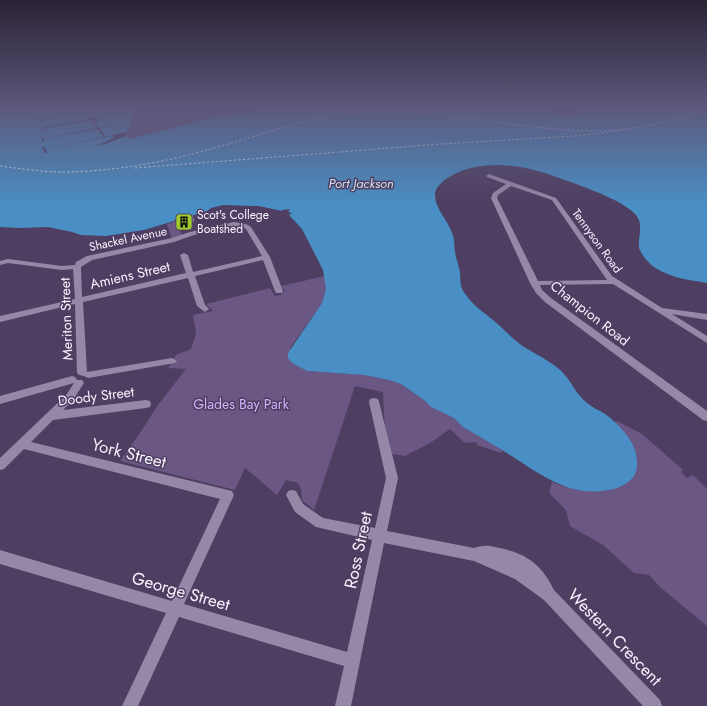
<svg xmlns="http://www.w3.org/2000/svg" width="707" height="706" font-family="Jost,sans-serif">
  <style>
    .green { fill: #6b5784 }
    .water { fill: #498fc5 }
    .pier { fill: #4e3e61 }
    .lines { fill: none; stroke-linecap: round; stroke-linejoin: round }
    .ferry { stroke: #d0e1f0; stroke-width: 1; stroke-dasharray: 2.5 2; stroke-linecap: butt }
    .building { fill: #67678e; stroke: #7f7fa6 }
    .minor { fill: #9588a7; fill-rule: evenodd }
    .labels { text-anchor: middle; stroke-width: 3; stroke-linejoin: round; paint-order: stroke }
    .far-poi-label { font-size: 12px; fill: #f6f1fe; stroke: #4e3e61; text-anchor: start }
    .far-street-label { font-size: 12px; fill: #f6f1fe; stroke: #4e3e61 }
    .far-water-label { font-size: 13px; font-style: italic; fill: #d0e1f0; stroke: #4e3e61 }
    .street-label { font-size: 14px; fill: #f6f1fe; stroke: #4e3e61 }
    .park-label { font-size: 14px; fill: #d3b1fd; stroke: #4e3e61 }
    .near-street-label { font-size: 17px; fill: #f6f1fe; stroke: #4e3e61 }
  </style>
  <rect width="100%" height="100%" fill="#4e3e61"/>
  <path class="green" d="M134 107H291L217 116 129 139 126 136C127 125 137 118 134 107Z
    M533 107H580L582 112 574 117Z
    M177 221 182 235 172 239 167 224Z
    M325 276 326 289 322 303 290 348 292 363 307 371 364 375 389 380 401 384 424 400 431 407 454 418 463 427 502 450 501 453 477 445 476 442 465 443 450 429 430 443 405 456 386 453 383 392 355 386 314 510 302 500 301 489 298 483 286 480 277 495 245 468 235 490 120 461 140 433 158 405 186 369 168 368 176 355 191 349 196 334 193 315 213 311 206 304 270 288 275 296 281 295 285 290 281 286Z
    M617 421 642 434 683 470 681 472 687 478 693 475 707 489V626L660 587 649 575 634 573 603 545 570 526 566 510 549 493 552 482C606 506 673 481 614 422Z"/>
  <path class="water" d="M0 107H134C137 118 127 125 126 136L129 139 217 116 291 107H533L574 117 582 112 580 107H707V283C682 279 650 275 639 248 638 239 642 229 639 220 633 201 564 180 545 173 514 163 474 160 446 179 441 183 434 189 435 196 436 211 450 222 453 236 455 241 454 247 455 252 456 259 459 266 460 272 461 283 459 286 466 295 474 306 483 312 493 320 504 329 512 339 524 347 536 354 548 360 559 369 571 379 575 394 587 403 593 408 599 410 605 414 613 420 622 428 628 437 635 446 641 464 634 476 630 482 621 487 614 489 568 500 539 472 502 450 489 442 476 435 463 427L454 418 431 407 424 400 401 384 389 380 364 375 307 371 292 363 288 358V353L322 303 326 289 323 270 302 229 289 215 292 213 288 212 290 209 282 210V211L259 206 223 205 211 208 207 211 200 214 178 217 174 221 144 230 106 236 81 235 72 232 48 227 21 228 0 227Z"/>
  <path class="pier" d="M81 107H83L92 119 96 118 98 121 94 122 99 128 104 127V125L106 127 100 129 106 137 126 132V136L105 144 96 146 114 138 112 136 46 149 47 153H45L42 147H44L46 149 104 137 98 129 44 139V141L43 142 40 136 43 139 97 128 91 120 46 128 47 131H46L43 125 46 127 90 119 84 111 41 119V121L38 119 84 111Z"/>
  <g class="lines">
    <path class="ferry" d="M0 166C24 169 48 173 72 172 120 170 167 162 214 148 260 136 305 117 353 113 434 106 514 130 594 131 633 131 670 121 707 111
      M135 168 441 144 574 136 625 130"/>
  </g>
  <path class="building" d="M192 215 194 221 186 223 187 227 181 228 178 217Z"/>
  <g class="lines">
    <path class="minor" d="M489 174 556 198 612 276 662 308 707 314V320L672 314 707 336V343L613 284 540 285 542 290 551 298 707 411V421L703 420 545 302 536 293 530 283 491 198 493 193 506 184 487 177 486 176ZM511 186 552 200 607 280 538 281 497 198 498 195Z
      M234 222 246 224 251 227 270 257 283 291 282 293H276L275 291 263 260 195 276 205 305 209 309 205 312 197 306 188 278 83 302 87 372 172 358 177 361 175 363 88 378 84 376 79 375 77 373 75 304 0 322V316L75 299 73 269 62 270 8 263 0 265V261L8 259 62 266 75 265 76 262 87 256 172 238 190 232ZM234 226 242 227 246 229 262 256 193 272 188 255 184 253 180 255 186 273 82 297 81 267 92 260 174 242 194 235Z
      M72 376 75 377 77 380H82L84 383 73 400 63 410 146 400 150 401 151 404 150 407 146 408 53 420 31 442 232 491 234 495 184 604 347 652 372 540 316 527 295 512 286 495 288 491 292 490 296 491 303 504 323 518 375 528 386 478 369 402 370 399 374 398 378 399 379 402 398 478 387 531 474 548C487 544 490 546 504 549 529 555 543 567 554 590L660 700 662 706H643L544 600 515 579 474 561 384 543 351 706H335L344 666 179 617 138 706H122L166 613 0 564V550L172 601 220 499 24 449 4 469 0 470V458L67 394 74 383 0 404V396Z"/>
  </g>
  <linearGradient id="sky" x2="0" y2="1"><stop stop-color="#2b2235"/><stop offset="0.52" stop-color="#5d587b"/><stop offset="1" stop-color="#5d587b" stop-opacity="0"/></linearGradient>
  <rect width="707" height="206" fill="url(#sky)"/>
  <defs>
    <g id="building-square" transform="scale(0.9)"><rect x="-9" y="-9" width="18" height="18" rx="4" fill="#9fca2d" stroke="#4e3e61"/><path d="M-4-6H4V6H1V3H-1V6H-4ZM-2.5-4.3h1.7v1.8h-1.7ZM.8-4.3h1.7v1.8H.8ZM-2.5-1h1.7V.8h-1.7ZM.8-1h1.7V.8H.8Z" fill="#111"/></g>
  </defs>
  <g fill-rule="evenodd">
    <use href="#building-square" x="184" y="222"/>
  </g>
  <g class="labels">
    <g class="far-poi-label">
      <text x="197" y="219">Scot's College<tspan x="197" dy="14">Boatshed</tspan></text>
    </g>
    <g class="far-street-label">
      <text transform="translate(128 239) rotate(-12)" y="4">Shackel Avenue</text>
      <text transform="translate(597 241) rotate(54)" y="4">Tennyson Road</text>
    </g>
    <g class="far-water-label">
      <text x="361" y="188">Port Jackson</text>
    </g>
    <g class="street-label">
      <text transform="translate(130 275) rotate(-13)" y="5">Amiens Street</text>
      <text transform="translate(590 313) rotate(38)" y="5">Champion Road</text>
      <text transform="translate(66 319) rotate(-92)" y="5">Meriton Street</text>
      <text transform="translate(96 396) rotate(-7)" y="5">Doody Street</text>
    </g>
    <g class="park-label">
      <text x="241" y="409">Glades Bay Park</text>
    </g>
    <g class="near-street-label">
      <text transform="translate(129 453) rotate(14)" y="6">York Street</text>
      <text transform="translate(358 550) rotate(-78)" y="6">Ross Street</text>
      <text transform="translate(181 591) rotate(16)" y="6">George Street</text>
      <text transform="translate(615 637) rotate(46)" y="6">Western Crescent</text>
    </g>
  </g>
</svg>
